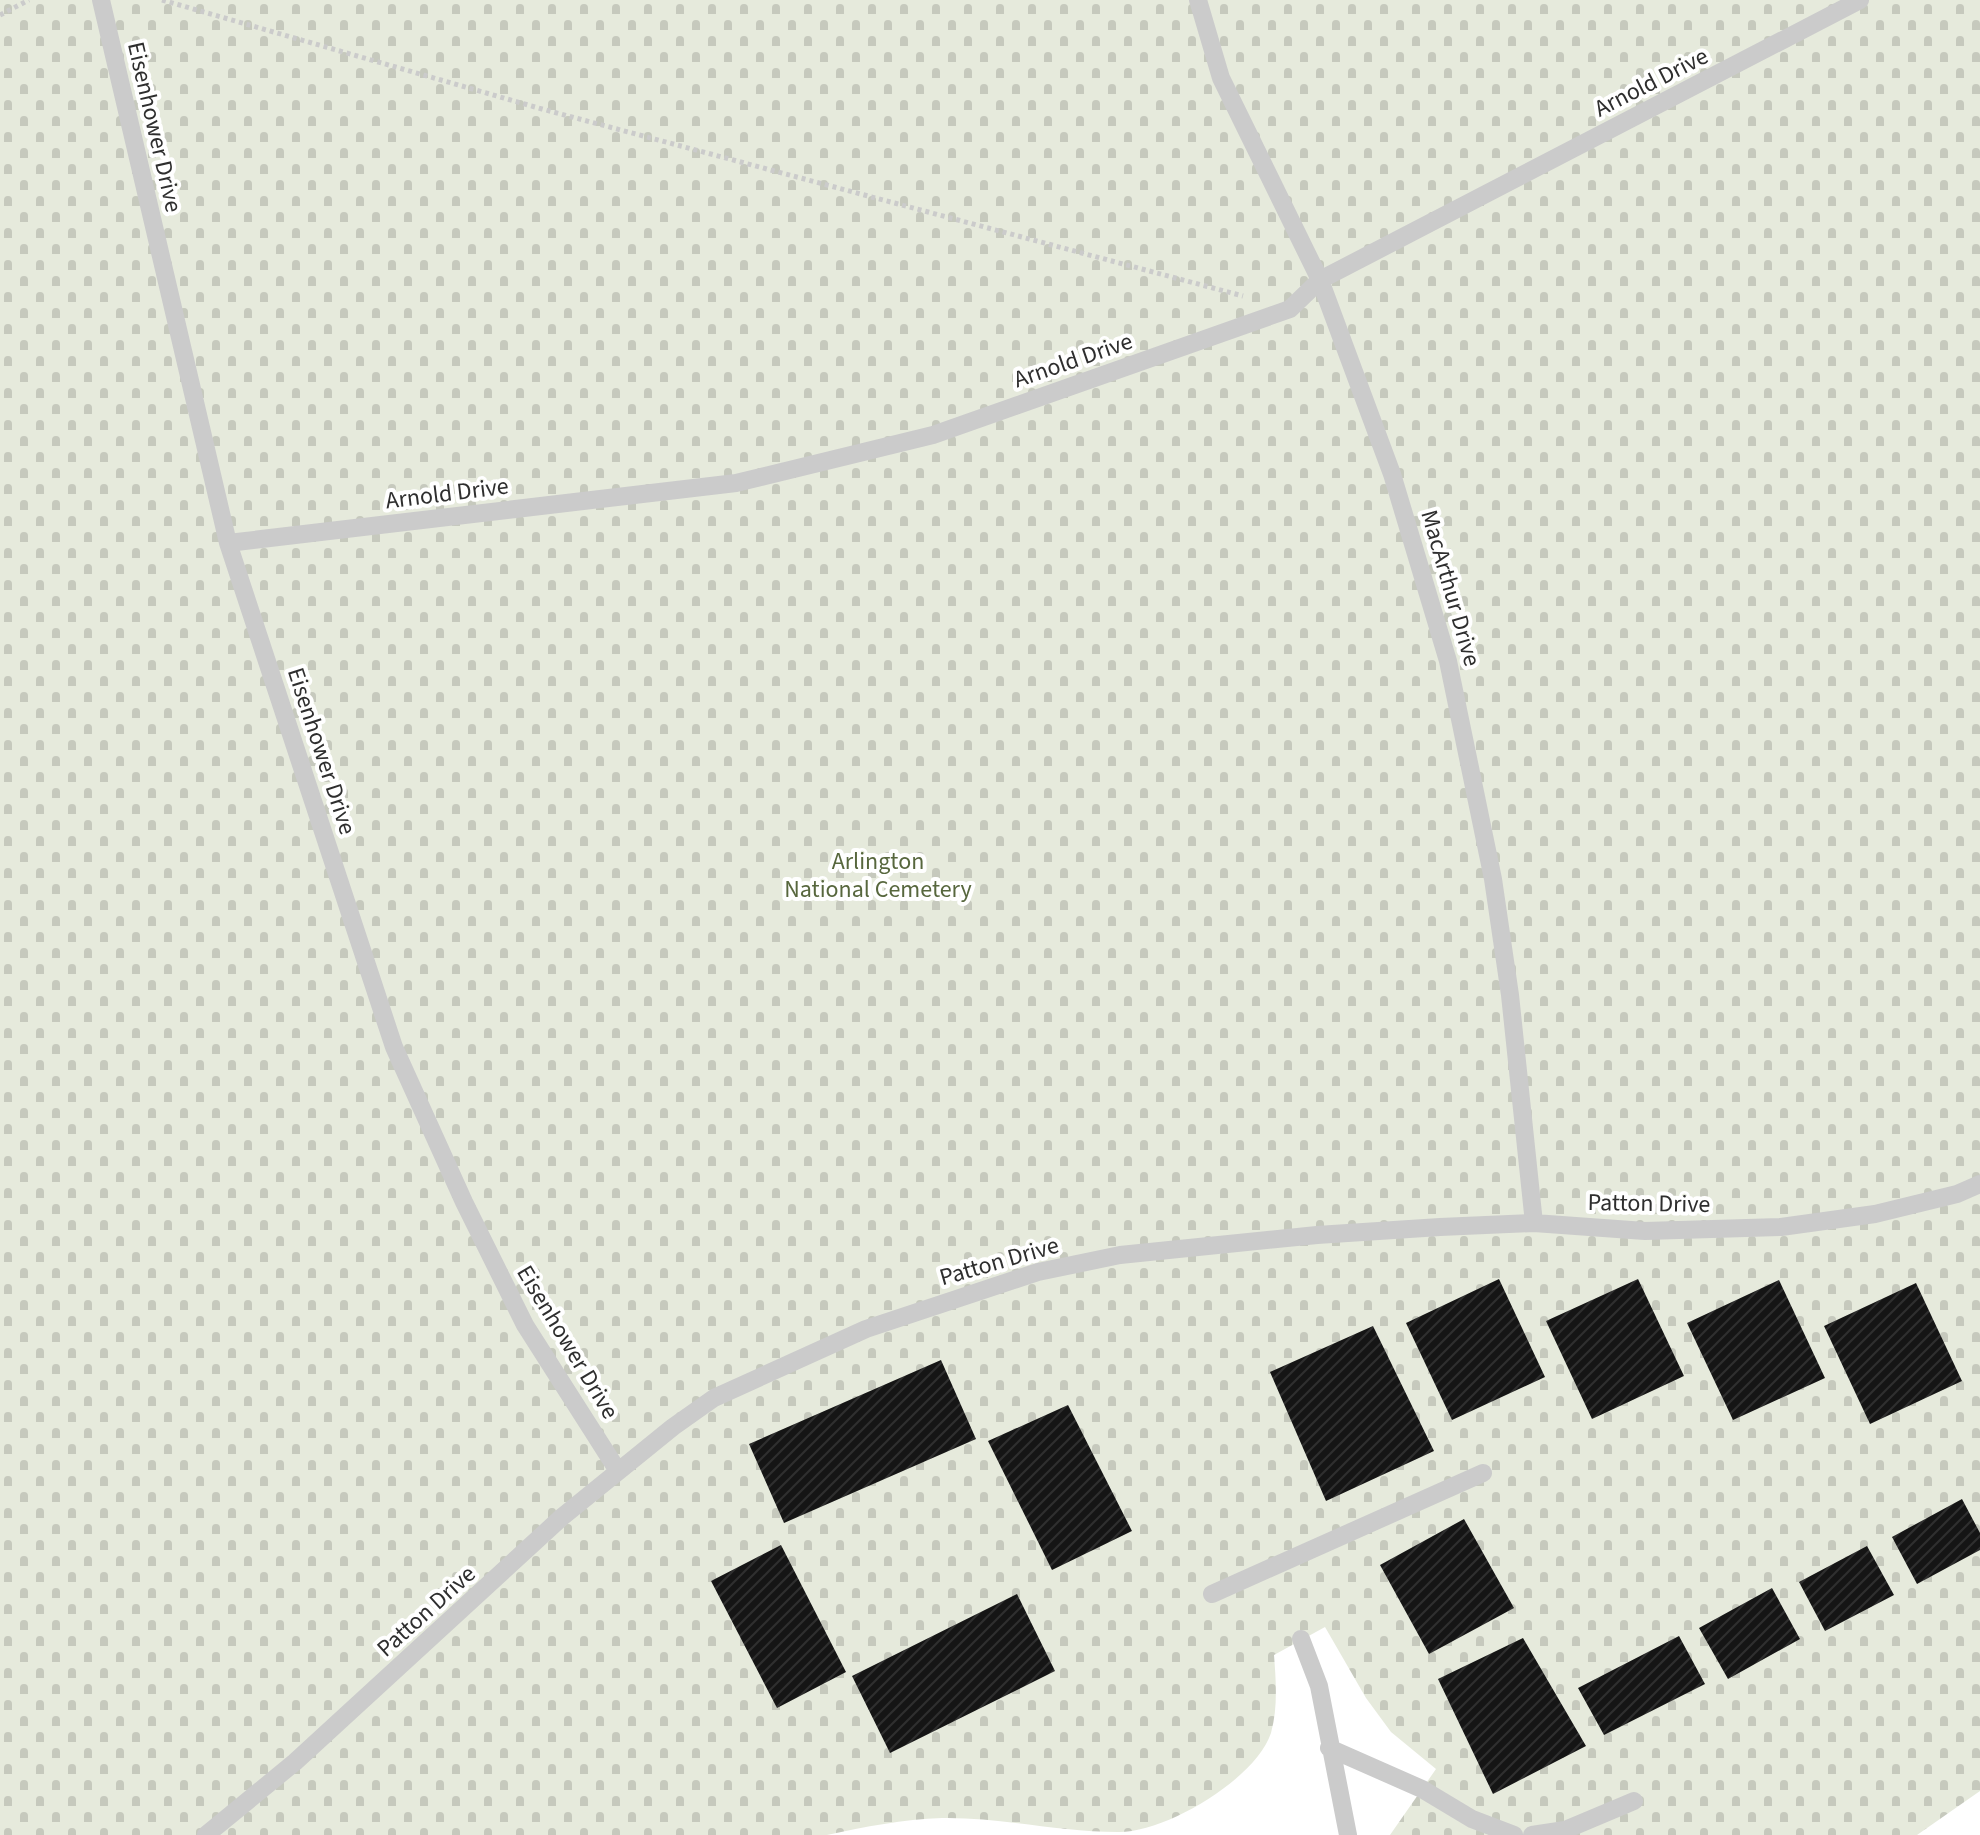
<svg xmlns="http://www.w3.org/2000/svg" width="1980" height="1835" font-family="'Source Sans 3',sans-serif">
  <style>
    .cemetery { fill: url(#cemetery-stones) }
    .building { fill: url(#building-hatch) }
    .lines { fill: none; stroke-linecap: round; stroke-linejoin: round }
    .path { stroke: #cbcbcb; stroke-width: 5; stroke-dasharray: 4 4; stroke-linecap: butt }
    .lane { stroke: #cbcbcb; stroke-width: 18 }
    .labels { text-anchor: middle; stroke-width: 8; stroke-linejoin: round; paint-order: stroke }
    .street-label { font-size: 24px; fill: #2e2e2e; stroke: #fff }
    .park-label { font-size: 24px; fill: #57673d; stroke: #fff }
  </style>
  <defs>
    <pattern id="cemetery-stones" width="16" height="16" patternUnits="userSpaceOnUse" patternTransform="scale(2)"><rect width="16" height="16" fill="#e6eadc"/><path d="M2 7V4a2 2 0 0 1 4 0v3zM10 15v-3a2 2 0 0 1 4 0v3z" fill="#c6c9bd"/></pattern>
    <pattern id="building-hatch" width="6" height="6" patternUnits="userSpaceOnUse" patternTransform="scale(2)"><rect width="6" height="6" fill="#151515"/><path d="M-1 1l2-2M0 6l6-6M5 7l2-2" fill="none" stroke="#2f2f2f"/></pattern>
  </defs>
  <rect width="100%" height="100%" fill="#fff"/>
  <path class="cemetery" d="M0 0H1980V1791L1917 1835H1390L1436 1769 1391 1732 1366 1698 1325 1627 1274 1655C1276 1681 1278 1708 1271 1733 1256 1779 1165 1833 1118 1832 1059 1832 1001 1817 942 1818 903 1819 865 1827 827 1835H0Z"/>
  <path class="building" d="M1499 1279 1545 1377 1452 1420 1406 1323Z
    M1638 1279 1684 1376 1592 1419 1546 1321Z
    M1779 1280 1825 1378 1733 1420 1687 1323Z
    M1916 1283 1962 1381 1870 1424 1824 1326Z
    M1373 1326 1434 1451 1326 1501 1270 1372Z
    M941 1360 976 1439 784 1523 749 1444Z
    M1068 1405 1132 1531 1052 1570 988 1441Z
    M1962 1499 1980 1533V1550L1917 1584 1892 1537Z
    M1464 1519 1514 1608 1429 1654 1380 1565Z
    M781 1545 846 1672 777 1708 711 1581Z
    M1867 1546 1894 1595 1825 1631 1799 1582Z
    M1772 1588 1800 1639 1728 1679 1699 1628Z
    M1017 1594 1055 1671 890 1753 852 1676Z
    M1679 1636 1705 1684 1604 1735 1578 1688Z
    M1523 1638 1586 1746 1493 1794 1438 1679Z"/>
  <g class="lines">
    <path class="path" d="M162 0 542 109 1243 296
      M0 15 29 0"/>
    <path class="lane" d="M101 0 228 543 394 1047 464 1202 525 1325 618 1471
      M1198 0 1221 78 1320 280 1392 474 1448 661 1493 879 1510 995 1534 1223
      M228 543 736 483 933 435 1290 309 1320 280 1860 0
      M1212 1594 1483 1473
      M1301 1639 1319 1686 1348 1835
      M1329 1748 1422 1789 1472 1819 1514 1835
      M206 1835 295 1762 562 1517 673 1427 714 1398 866 1329 1038 1272 1120 1255 1317 1235 1440 1227 1534 1223 1645 1231 1781 1227 1875 1214 1957 1194 1980 1184
      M1532 1835 1565 1830 1634 1801"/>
  </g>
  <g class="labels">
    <g class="street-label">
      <text transform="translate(1651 82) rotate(-27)" y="8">Arnold Drive</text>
      <text transform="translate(155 127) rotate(77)" y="8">Eisenhower Drive</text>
      <text transform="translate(1073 360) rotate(-19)" y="8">Arnold Drive</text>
      <text transform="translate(447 493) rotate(-7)" y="8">Arnold Drive</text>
      <text transform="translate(1451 588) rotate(74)" y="8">MacArthur Drive</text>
      <text transform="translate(322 751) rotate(72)" y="8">Eisenhower Drive</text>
      <text transform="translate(1649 1203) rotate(1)" y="8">Patton Drive</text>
      <text transform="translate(999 1261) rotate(-16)" y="8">Patton Drive</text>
      <text transform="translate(568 1342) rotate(59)" y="8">Eisenhower Drive</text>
      <text transform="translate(426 1611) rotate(-42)" y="8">Patton Drive</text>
    </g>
    <g class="park-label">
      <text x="878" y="869">Arlington<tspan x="878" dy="28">National Cemetery</tspan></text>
    </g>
  </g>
</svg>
